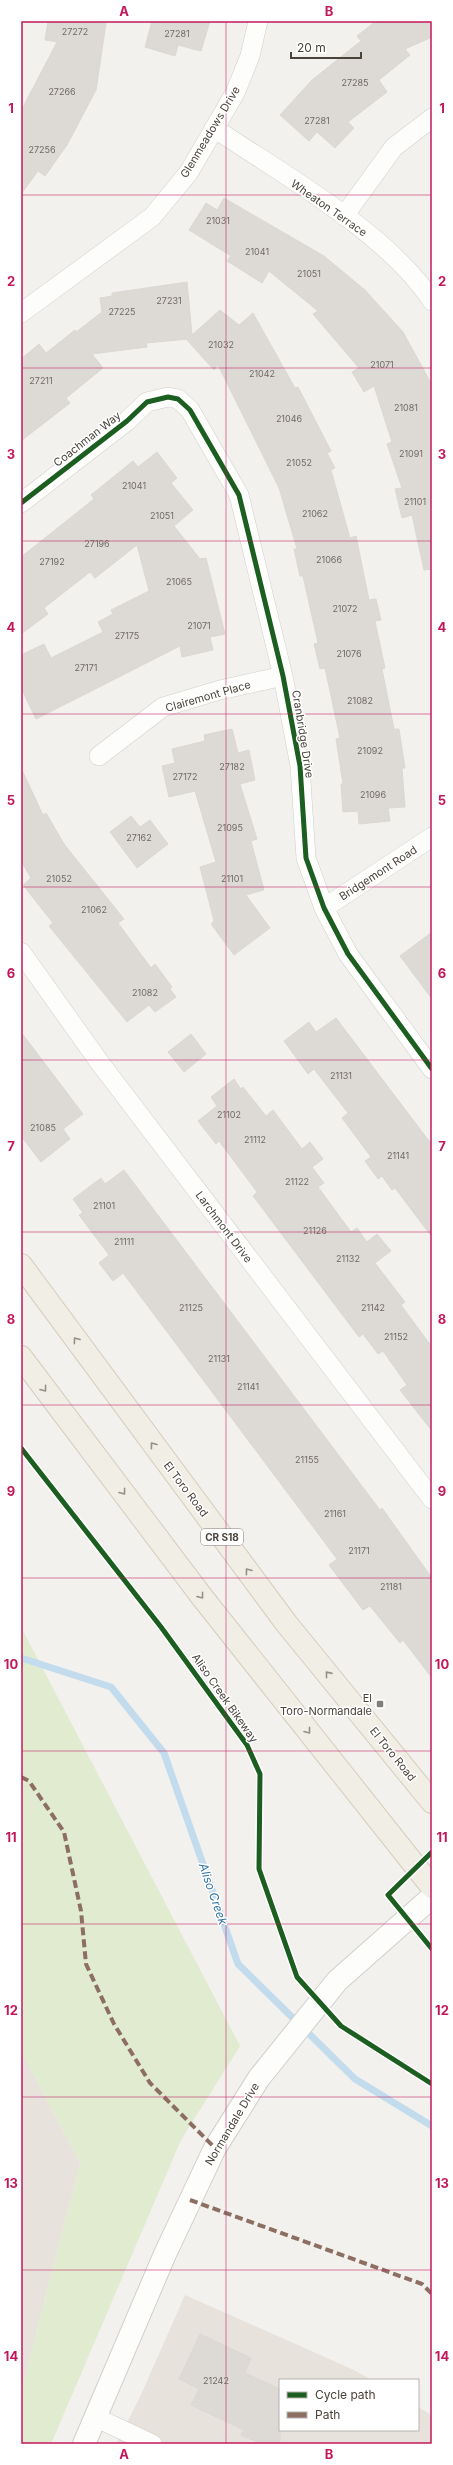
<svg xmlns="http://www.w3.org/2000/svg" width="453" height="2465" font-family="Inter,sans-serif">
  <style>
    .residential { fill: #e7e3dc }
    .green { fill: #e0ebd0 }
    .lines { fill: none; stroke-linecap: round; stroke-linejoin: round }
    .stream { stroke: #c2dced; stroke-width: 7 }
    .building { fill: #dddad6; stroke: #dbd8d4 }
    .minor-casing { stroke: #d1cfcc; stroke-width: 20 }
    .tertiary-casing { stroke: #d1cfcc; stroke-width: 24 }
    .primary-casing { stroke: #d4cdbc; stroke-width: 24 }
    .minor { stroke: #fdfdfc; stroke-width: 19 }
    .tertiary { stroke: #fdfdfc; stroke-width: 22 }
    .primary { stroke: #f1eee6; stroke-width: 22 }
    .quiet { stroke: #8d6e63; stroke-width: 4; stroke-dasharray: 8 4; stroke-linecap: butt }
    .cycleway-casing { stroke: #fff; stroke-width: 8 }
    .cycleway { stroke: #1b5e20; stroke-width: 5 }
    .oneway { stroke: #959087 }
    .grid { fill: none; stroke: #c2185b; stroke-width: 1; stroke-opacity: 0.55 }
    .poi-dot { fill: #848079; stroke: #fff; stroke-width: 1.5 }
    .labels { text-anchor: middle; stroke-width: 3; stroke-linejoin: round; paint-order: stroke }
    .number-label { font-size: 9px; fill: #6f6a62 }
    .shield { fill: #fff; stroke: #807b75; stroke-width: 1 }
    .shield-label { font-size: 10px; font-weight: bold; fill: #49433a }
    .street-label { font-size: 11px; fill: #49433a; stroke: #fff }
    .poi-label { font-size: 11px; fill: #49433a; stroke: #fff; text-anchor: end }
    .water-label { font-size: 12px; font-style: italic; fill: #3678a8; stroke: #fff }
    .neatline { fill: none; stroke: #c2185b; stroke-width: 1.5 }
    .grid-label { font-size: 13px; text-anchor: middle; font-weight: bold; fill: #c2185b }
  </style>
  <rect width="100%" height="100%" fill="#f3f1ee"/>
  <path class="residential" d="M21 2051 80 2163 21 2393Z
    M185 2295 354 2370 372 2380H280V2430H418V2407L432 2415V2444H116L139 2399Z"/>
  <path class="green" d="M21 1627 240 2046 181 2140 51 2444H21V2393L80 2163 21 2051Z"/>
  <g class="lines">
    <path class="stream" d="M21 1658 111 1687 164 1753 238 1964 355 2079 432 2126"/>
  </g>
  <path class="building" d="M48 21 106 23 96 90 67 145 45 176 38 171 21 194V111L57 42 45 40Z
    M152 21H210L201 51 178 45 175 56 145 47Z
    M376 21H432V37L405 49 410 55 379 80 387 92 348 122 354 128 335 148 317 132 309 141 280 115 312 80 361 41 357 36Z
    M224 198 324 256 365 290 403 332 432 385V569L424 570 412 515 402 518 395 489 402 488 387 444 392 442 374 386 364 392 352 372 359 368 313 314 318 311 269 271 262 283 227 261 231 256 189 230 206 203 217 210Z
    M187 282 192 335 220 310 239 325 253 313 295 388 298 387 331 451 327 453 335 468 331 470 350 538 356 536 369 600 376 599 381 620 375 621 385 668 382 669 394 729H399L405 768H402L405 807 388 808 390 821 359 824 358 811 343 812 341 784H343L336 739 340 738 325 668 320 669 314 644 318 643 303 576H300L294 549H297L279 488 218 365 214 370 187 340 189 339 146 343 147 347 92 354 103 368 66 398 70 403 21 441V359L39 344 46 353 75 330 76 332 102 312 100 298 112 296V293Z
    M157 452 177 478 171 483 193 510 174 526 200 559 206 558 225 634 210 637 213 650 182 657 180 646 36 719 21 688V655L44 644 51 658 103 632 98 622 113 614 111 610 149 591 137 545 95 578 90 572 44 608 48 614 21 634V557L94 499 91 495 133 461 138 467Z
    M232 729 238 753 249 750 255 780 240 784 257 839 251 841 264 890 246 895 270 928 234 955 211 924 214 921 200 867 216 862 195 791 169 797 162 766 175 763 172 749 205 741 204 735Z
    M21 768 43 815 46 813 64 844 124 919 118 923 151 968 155 964 172 987 170 989 176 997 155 1012 149 1005 127 1022 49 926 53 923 23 885 31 878 21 861Z
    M131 816 140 827 150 820 168 844 137 868 110 832Z
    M432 932V999L400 956Z
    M336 1018 432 1145V1237L395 1188 392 1190 382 1176 378 1179 365 1161 371 1157 342 1118 348 1113 314 1069 308 1074 284 1041 309 1022 316 1032Z
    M21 1032 83 1114 63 1129 70 1139 41 1162 21 1136Z
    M191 1034 206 1054 184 1072 168 1052Z
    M234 1079 241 1089 243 1087 266 1116 273 1110 302 1149 310 1142 323 1159 312 1167 324 1183 318 1187 351 1232 357 1228 367 1242 377 1234 391 1251 375 1263 405 1302 401 1305 432 1347V1431L400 1390 407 1385 383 1351 378 1354 363 1334 359 1337 253 1196 257 1192 219 1141 216 1144 198 1121 217 1106 211 1097Z
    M124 1170 380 1510 382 1508 432 1578V1678L403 1640 400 1643 370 1606 363 1610 329 1565 337 1559 123 1273 113 1281 99 1263 109 1255 79 1215 83 1213 73 1199 101 1178 105 1184Z
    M200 2334 251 2358 245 2373 280 2389V2444H262L241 2435 244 2430 191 2405 199 2389 179 2379Z"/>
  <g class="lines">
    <g class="minor-casing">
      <path id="minor" d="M214 128C282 174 388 233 432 301
        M344 216 394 147 432 118
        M21 313 152 217 189 172 235 93 250 56 258 21
        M21 503 127 421 147 402 168 397 178 399 190 410 239 495 283 676 300 766 306 858 324 908 348 954 432 1069
        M99 756 163 707 220 690 283 676
        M324 908 432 837
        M21 952 100 1063 432 1499
        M97 2418 152 2444"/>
    </g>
    <g class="tertiary-casing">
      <path id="tertiary" d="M84 2444 165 2254 215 2148 259 2078 337 1981 432 1897"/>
    </g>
    <g class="primary-casing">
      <path id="primary" d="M21 1265 286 1623 432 1802
        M21 1357 202 1597 432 1887"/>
    </g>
    <use href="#minor" class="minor"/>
    <use href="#tertiary" class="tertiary"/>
    <use href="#primary" class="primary"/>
    <path class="quiet" d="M21 1777 29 1781 64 1832 81 1911 86 1964 114 2024 150 2083 215 2148
      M190 2200 422 2284 432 2294"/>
    <g class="cycleway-casing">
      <path id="cycleway" d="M21 503 127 421 147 402 168 397 178 399 190 410 239 495 283 676 300 766 306 858 324 908 348 954 432 1069
        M21 1448 161 1627 247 1745 260 1774 259 1869 297 1977 341 2026 432 2084
        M432 1852 388 1895 432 1949"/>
    </g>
    <use href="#cycleway" class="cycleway"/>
  </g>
  <defs><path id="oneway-chevron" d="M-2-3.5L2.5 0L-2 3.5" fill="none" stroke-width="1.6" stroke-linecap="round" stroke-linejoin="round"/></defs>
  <g class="oneway">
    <use href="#oneway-chevron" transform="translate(76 1340) rotate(-126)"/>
    <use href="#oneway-chevron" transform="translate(44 1389) rotate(53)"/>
    <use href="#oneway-chevron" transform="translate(153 1445) rotate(-127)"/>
    <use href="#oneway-chevron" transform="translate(123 1492) rotate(53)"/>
    <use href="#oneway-chevron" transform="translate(248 1571) rotate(-127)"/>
    <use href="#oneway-chevron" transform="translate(201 1596) rotate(52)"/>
    <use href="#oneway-chevron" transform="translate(328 1674) rotate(-129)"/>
    <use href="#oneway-chevron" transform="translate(308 1731) rotate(52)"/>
  </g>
  <path class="grid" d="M226 21V2444M21 195H432M21 368H432M21 541H432M21 714H432M21 887H432M21 1060H432M21 1232H432M21 1405H432M21 1578H432M21 1751H432M21 1924H432M21 2097H432M21 2270H432"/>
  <rect class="poi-dot" x="376" y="1700" width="8" height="8" rx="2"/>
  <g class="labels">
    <g class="number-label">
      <text x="75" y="35">27272</text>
      <text x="177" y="37">27281</text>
      <text x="355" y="86">27285</text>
      <text x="62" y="95">27266</text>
      <text x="317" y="124">27281</text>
      <text x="42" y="153">27256</text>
      <text x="218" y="224">21031</text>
      <text x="257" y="255">21041</text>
      <text x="309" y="277">21051</text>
      <text x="169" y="304">27231</text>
      <text x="122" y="315">27225</text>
      <text x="221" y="348">21032</text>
      <text x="382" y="368">21071</text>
      <text x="262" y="377">21042</text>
      <text x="41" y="384">27211</text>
      <text x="406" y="411">21081</text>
      <text x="289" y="422">21046</text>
      <text x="411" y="457">21091</text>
      <text x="299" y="466">21052</text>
      <text x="134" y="489">21041</text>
      <text x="415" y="505">21101</text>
      <text x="315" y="517">21062</text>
      <text x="162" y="519">21051</text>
      <text x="97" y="547">27196</text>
      <text x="329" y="563">21066</text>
      <text x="52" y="565">27192</text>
      <text x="179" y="585">21065</text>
      <text x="345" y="612">21072</text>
      <text x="199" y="629">21071</text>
      <text x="127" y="639">27175</text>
      <text x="349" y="657">21076</text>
      <text x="86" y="671">27171</text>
      <text x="360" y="704">21082</text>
      <text x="370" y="754">21092</text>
      <text x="232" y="770">27182</text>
      <text x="185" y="780">27172</text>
      <text x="373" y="798">21096</text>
      <text x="230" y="831">21095</text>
      <text x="139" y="841">27162</text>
      <text x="59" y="882">21052</text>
      <text x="232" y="882">21101</text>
      <text x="94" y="913">21062</text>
      <text x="145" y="996">21082</text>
      <text x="341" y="1079">21131</text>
      <text x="229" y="1118">21102</text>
      <text x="43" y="1131">21085</text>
      <text x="255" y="1143">21112</text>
      <text x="398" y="1159">21141</text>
      <text x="297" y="1185">21122</text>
      <text x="104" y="1209">21101</text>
      <text x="315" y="1234">21126</text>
      <text x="124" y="1245">21111</text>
      <text x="348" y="1262">21132</text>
      <text x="191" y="1311">21125</text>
      <text x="373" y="1311">21142</text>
      <text x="396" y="1340">21152</text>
      <text x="219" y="1362">21131</text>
      <text x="248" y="1390">21141</text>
      <text x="307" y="1463">21155</text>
      <text x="335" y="1517">21161</text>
      <text x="359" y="1554">21171</text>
      <text x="391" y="1590">21181</text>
      <text x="216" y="2384">21242</text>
    </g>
    <rect class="shield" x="201" y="1529" width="42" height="16" rx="3"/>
    <g class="shield-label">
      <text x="222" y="1541">CR S18</text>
    </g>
    <g class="street-label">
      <text transform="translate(210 132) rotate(-59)" y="4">Glenmeadows Drive</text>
      <text transform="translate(329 208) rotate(35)" y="4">Wheaton Terrace</text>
      <text transform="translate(87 439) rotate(-38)" y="4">Coachman Way</text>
      <text transform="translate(208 696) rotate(-16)" y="4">Clairemont Place</text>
      <text transform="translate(303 734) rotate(81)" y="4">Cranbridge Drive</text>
      <text transform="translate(378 873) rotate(-33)" y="4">Bridgemont Road</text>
      <text transform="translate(224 1227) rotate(53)" y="4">Larchmont Drive</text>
      <text transform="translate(186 1489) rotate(53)" y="4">El Toro Road</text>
      <text transform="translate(225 1698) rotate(55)" y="4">Aliso Creek Bikeway</text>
      <text transform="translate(393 1754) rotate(51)" y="4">El Toro Road</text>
      <text transform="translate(232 2124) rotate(-59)" y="4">Normandale Drive</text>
    </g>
    <g class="poi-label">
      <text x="372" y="1702">El<tspan x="372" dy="13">Toro-Normandale</tspan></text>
    </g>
    <g class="water-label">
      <text transform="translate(213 1894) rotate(71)" y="4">Aliso Creek</text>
    </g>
  </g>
  <rect width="453" height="2465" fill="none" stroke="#ffffff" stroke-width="44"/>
  <rect x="279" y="2379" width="140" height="52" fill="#ffffff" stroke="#b6b4b0"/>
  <rect x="287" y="2392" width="20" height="6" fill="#1b5e20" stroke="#b6b4b0"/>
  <text x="315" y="2399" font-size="12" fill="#49433a">Cycle path</text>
  <rect x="287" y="2412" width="20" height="6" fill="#8d6e63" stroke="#b6b4b0"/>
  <text x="315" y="2419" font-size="12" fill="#49433a">Path</text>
  <path d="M291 52v6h70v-6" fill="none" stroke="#49433a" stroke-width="2"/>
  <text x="297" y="52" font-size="12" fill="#49433a" stroke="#ffffff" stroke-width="3" paint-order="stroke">20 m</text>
  <rect x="22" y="22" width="409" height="2421" class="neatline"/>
  <g class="grid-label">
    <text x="124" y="16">A</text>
    <text x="329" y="16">B</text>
    <text x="11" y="113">1</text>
    <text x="442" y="113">1</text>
    <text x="11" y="286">2</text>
    <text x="442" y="286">2</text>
    <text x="11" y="459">3</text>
    <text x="442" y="459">3</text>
    <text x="11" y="632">4</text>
    <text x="442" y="632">4</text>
    <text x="11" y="805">5</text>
    <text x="442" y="805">5</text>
    <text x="11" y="978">6</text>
    <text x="442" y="978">6</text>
    <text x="11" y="1151">7</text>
    <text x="442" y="1151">7</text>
    <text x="11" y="1324">8</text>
    <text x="442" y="1324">8</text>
    <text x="11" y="1496">9</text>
    <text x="442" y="1496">9</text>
    <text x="11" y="1669">10</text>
    <text x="442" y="1669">10</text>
    <text x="11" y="1842">11</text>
    <text x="442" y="1842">11</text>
    <text x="11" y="2015">12</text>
    <text x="442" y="2015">12</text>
    <text x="11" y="2188">13</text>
    <text x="442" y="2188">13</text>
    <text x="11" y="2361">14</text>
    <text x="442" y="2361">14</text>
    <text x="124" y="2459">A</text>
    <text x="329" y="2459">B</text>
  </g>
</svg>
